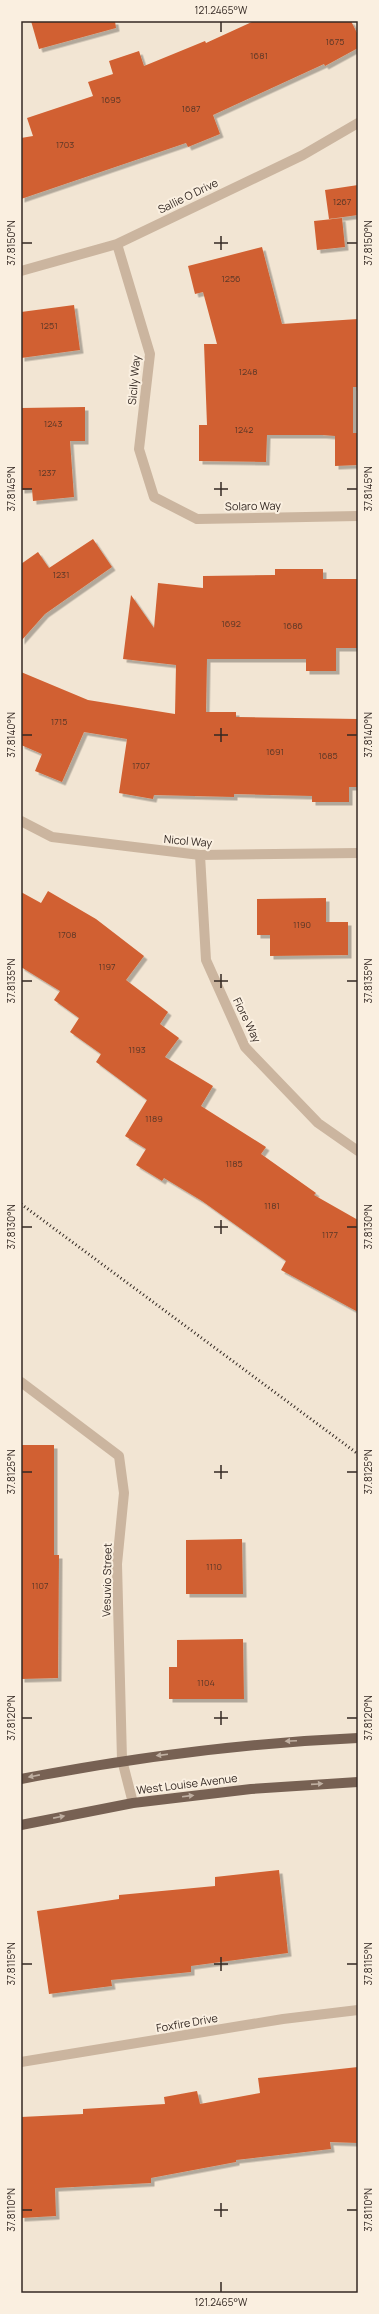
<svg xmlns="http://www.w3.org/2000/svg" width="379" height="2314" font-family="Manrope,sans-serif">
  <style>
    .building { fill: #d16132; filter: url(#shadow) }
    .lines { fill: none; stroke-linecap: round; stroke-linejoin: round }
    .minor { stroke: #cbb59f; stroke-width: 10 }
    .major { stroke: #776153; stroke-width: 10 }
    .rail { stroke: #342923; stroke-width: 3; stroke-dasharray: 1 3; stroke-linecap: butt }
    .oneway { fill: #bfafa1 }
    .ticks { fill: none; stroke: #342923; stroke-width: 1.5 }
    .labels { text-anchor: middle; stroke-width: 4; stroke-linejoin: round; paint-order: stroke }
    .number-label { font-size: 9px; fill: #5b3727 }
    .street-label { font-size: 11px; fill: #342923; stroke: #faefe0 }
    .neatline { fill: none; stroke: #342923; stroke-width: 1.5 }
    .ticks-label { font-size: 10px; text-anchor: middle; fill: #342923 }
  </style>
  <defs>
    <filter id="shadow"><feDropShadow dx="3.5" dy="3.5" stdDeviation="0" flood-color="#0004"/></filter>
  </defs>
  <rect width="100%" height="100%" fill="#f2e5d3"/>
  <path class="building" d="M31 21H115L116 28 39 49Z
    M254 21H351L358 35V48L325 66 324 64 213 115 220 134 188 147 186 143 21 199V138L33 136 27 118 93 96 88 82 113 74 109 61 139 51 144 66 205 41 206 43Z
    M358 185V215L329 219 325 190Z
    M342 218 345 247 317 250 314 221Z
    M262 247 282 324 358 319V387H353V433H358V465L335 466V436L323 435H267L266 462 199 461V425H207L204 344H217L203 292 195 294 188 266Z
    M74 305 80 350 21 358V312Z
    M85 407V441H70L74 497 33 501 32 489 21 490V408Z
    M93 539 112 567 45 614 21 641V564L38 552 49 568Z
    M275 569H323V579H358V648H336V671H306V659H207L206 712H236V717L358 719V787H349V802H312V796L234 794V797L154 795 153 799 119 793 127 739 84 732 62 782 35 771 42 754 21 745V672L88 700 175 714 176 665 123 659 131 595 154 628 158 583 203 588V576L275 575Z
    M48 891 96 919 144 956 126 980 168 1012 160 1024 179 1038 165 1057 213 1086 201 1106 266 1147 261 1154 316 1193 314 1195 358 1220V1312L281 1270 286 1261 202 1201 164 1178 162 1181 136 1165 146 1149 125 1136 147 1100 96 1062 101 1054 70 1032 79 1018 54 1000 60 991 21 967V892L41 903Z
    M326 898V922H348V955L270 956V935H257V899Z
    M21 1445H54V1555H59L58 1678 21 1679Z
    M242 1539 243 1594H186V1540Z
    M243 1639 244 1699H169V1667H177V1640Z
    M279 1870 288 1953 191 1966V1972L111 1980 112 1986 49 1994 37 1911 119 1899V1895L215 1886V1877Z
    M358 2067V2143L330 2142 331 2149 236 2160V2162L151 2178V2183L55 2188 56 2216 21 2218V2117L83 2114V2109L165 2104 164 2097 197 2091 200 2104 260 2093 258 2078Z"/>
  <g class="lines">
    <path class="minor" d="M117 244 150 354 139 449 154 497 197 519 358 516
      M21 271 117 244 303 155 358 123
      M21 821 52 837 200 855 358 853
      M200 855 206 960 245 1047 318 1123 358 1151
      M21 1382 119 1456 124 1493 117 1564 122 1760 133 1803
      M21 2062 283 2019 358 2010"/>
    <path class="major" d="M21 1779C135 1757 242 1743 358 1738
      M21 1825 133 1803 251 1789 358 1782"/>
    <path class="rail" d="M21 1204 358 1454"/>
  </g>
  <defs><path id="oneway-solid" d="M-6-.8H1V-3.2L6.5 0L1 3.2V.8H-6Z"/></defs>
  <g class="oneway">
    <use href="#oneway-solid" transform="translate(291 1741) rotate(177)"/>
    <use href="#oneway-solid" transform="translate(162 1755) rotate(173)"/>
    <use href="#oneway-solid" transform="translate(34 1776) rotate(169)"/>
    <use href="#oneway-solid" transform="translate(317 1784) rotate(-4)"/>
    <use href="#oneway-solid" transform="translate(188 1796) rotate(-7)"/>
    <use href="#oneway-solid" transform="translate(59 1817) rotate(-11)"/>
  </g>
  <path class="ticks" d="M221 22V32M221 236V250M22 243H32M214 243H228M347 243H357M221 482V496M22 489H32M214 489H228M347 489H357M221 728V742M22 735H32M214 735H228M347 735H357M221 974V988M22 981H32M214 981H228M347 981H357M221 1220V1234M22 1227H32M214 1227H228M347 1227H357M221 1465V1479M22 1472H32M214 1472H228M347 1472H357M221 1711V1725M22 1718H32M214 1718H228M347 1718H357M221 1957V1971M22 1964H32M214 1964H228M347 1964H357M221 2203V2217M22 2210H32M214 2210H228M347 2210H357M221 2282V2292"/>
  <g class="labels">
    <g class="number-label">
      <text x="335" y="45">1675</text>
      <text x="259" y="59">1681</text>
      <text x="111" y="103">1695</text>
      <text x="191" y="112">1687</text>
      <text x="65" y="148">1703</text>
      <text x="342" y="205">1267</text>
      <text x="231" y="282">1256</text>
      <text x="49" y="329">1251</text>
      <text x="248" y="375">1248</text>
      <text x="53" y="427">1243</text>
      <text x="244" y="433">1242</text>
      <text x="47" y="476">1237</text>
      <text x="61" y="578">1231</text>
      <text x="231" y="627">1692</text>
      <text x="293" y="629">1686</text>
      <text x="59" y="725">1715</text>
      <text x="275" y="755">1691</text>
      <text x="328" y="759">1685</text>
      <text x="141" y="769">1707</text>
      <text x="302" y="928">1190</text>
      <text x="67" y="938">1708</text>
      <text x="107" y="970">1197</text>
      <text x="137" y="1053">1193</text>
      <text x="154" y="1122">1189</text>
      <text x="234" y="1167">1185</text>
      <text x="272" y="1209">1181</text>
      <text x="330" y="1238">1177</text>
      <text x="214" y="1570">1110</text>
      <text x="40" y="1589">1107</text>
      <text x="206" y="1686">1104</text>
    </g>
    <g class="street-label">
      <text transform="translate(188 196) rotate(-26)" y="4">Sallie O Drive</text>
      <text transform="translate(134 380) rotate(-85)" y="4">Sicily Way</text>
      <text transform="translate(253 506) rotate(-1)" y="4">Solaro Way</text>
      <text transform="translate(188 841) rotate(5)" y="4">Nicol Way</text>
      <text transform="translate(247 1020) rotate(64)" y="4">Fiore Way</text>
      <text transform="translate(107 1580) rotate(-89)" y="4">Vesuvio Street</text>
      <text transform="translate(187 1784) rotate(-7)" y="4">West Louise Avenue</text>
      <text transform="translate(187 2023) rotate(-10)" y="4">Foxfire Drive</text>
    </g>
  </g>
  <rect width="379" height="2314" fill="none" stroke="#faefe0" stroke-width="44"/>
  <rect x="22" y="22" width="335" height="2270" class="neatline"/>
  <g class="ticks-label">
    <text x="221" y="14">121.2465°W</text>
    <text transform="translate(11 243) rotate(-90)" y="4">37.8150°N</text>
    <text transform="translate(368 243) rotate(-90)" y="4">37.8150°N</text>
    <text transform="translate(11 489) rotate(-90)" y="4">37.8145°N</text>
    <text transform="translate(368 489) rotate(-90)" y="4">37.8145°N</text>
    <text transform="translate(11 735) rotate(-90)" y="4">37.8140°N</text>
    <text transform="translate(368 735) rotate(-90)" y="4">37.8140°N</text>
    <text transform="translate(11 981) rotate(-90)" y="4">37.8135°N</text>
    <text transform="translate(368 981) rotate(-90)" y="4">37.8135°N</text>
    <text transform="translate(11 1227) rotate(-90)" y="4">37.8130°N</text>
    <text transform="translate(368 1227) rotate(-90)" y="4">37.8130°N</text>
    <text transform="translate(11 1472) rotate(-90)" y="4">37.8125°N</text>
    <text transform="translate(368 1472) rotate(-90)" y="4">37.8125°N</text>
    <text transform="translate(11 1718) rotate(-90)" y="4">37.8120°N</text>
    <text transform="translate(368 1718) rotate(-90)" y="4">37.8120°N</text>
    <text transform="translate(11 1964) rotate(-90)" y="4">37.8115°N</text>
    <text transform="translate(368 1964) rotate(-90)" y="4">37.8115°N</text>
    <text transform="translate(11 2210) rotate(-90)" y="4">37.8110°N</text>
    <text transform="translate(368 2210) rotate(-90)" y="4">37.8110°N</text>
    <text x="221" y="2306">121.2465°W</text>
  </g>
</svg>
